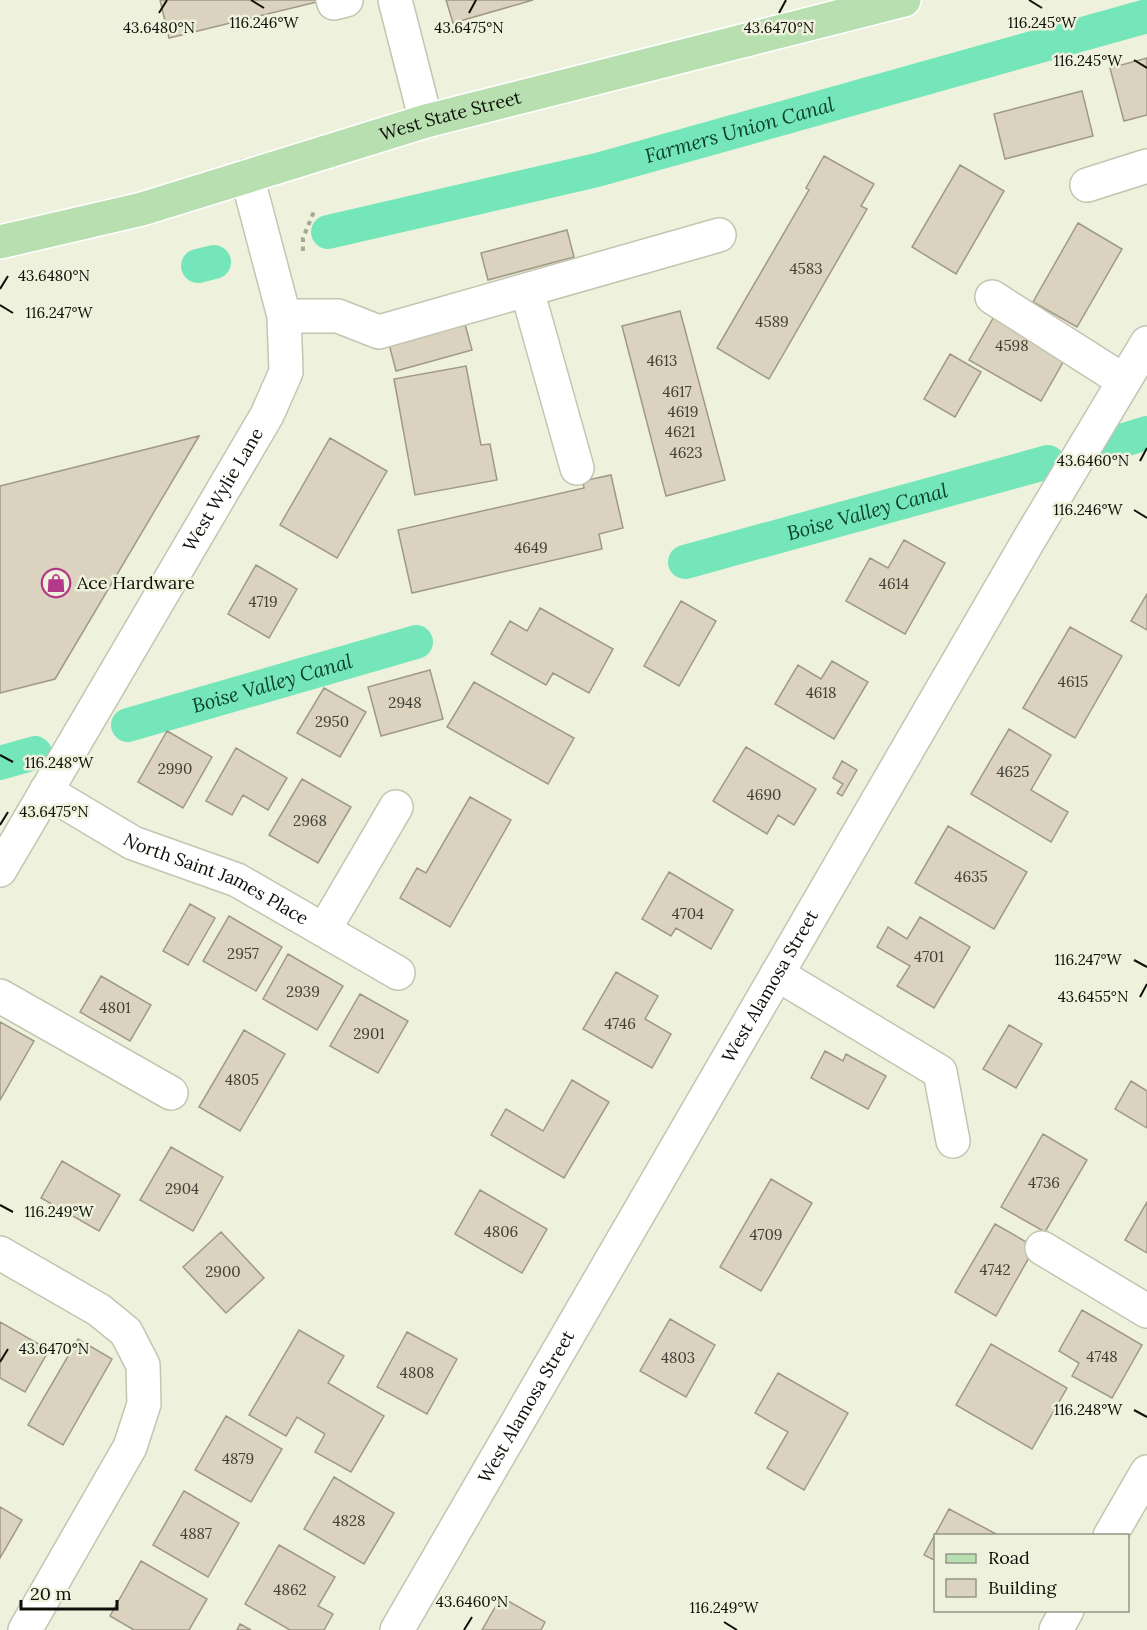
<svg xmlns="http://www.w3.org/2000/svg" width="1147" height="1630" font-family="Lora,serif">
  <style>
    .lines { fill: none; stroke-linecap: round; stroke-linejoin: round }
    .canal { stroke: #74e6ba; stroke-width: 34 }
    .building { fill: #dbd3bf; stroke: #a19986; stroke-width: 1.5 }
    .minor-casing { stroke: #c2c6b1; stroke-width: 36 }
    .major-casing { stroke: #fff; stroke-width: 36 }
    .path { stroke: #a6a898; stroke-width: 4; stroke-dasharray: 4.5 4.5; stroke-linecap: butt }
    .minor { stroke: #fff; stroke-width: 33 }
    .major { stroke: #b8dfaf; stroke-width: 33 }
    .ticks { fill: none; stroke: #0e0f08; stroke-width: 2 }
    .labels { text-anchor: middle; stroke-width: 5; stroke-linejoin: round; paint-order: stroke }
    .number-label { font-size: 15px; fill: #414036 }
    .street-label { font-size: 18px; fill: #0e0f08; stroke: #eef1dc }
    .poi-label { font-size: 18px; fill: #0e0f08; stroke: #eef1dc; text-anchor: start }
    .water-label { font-size: 20px; font-style: italic; fill: #0a3e2c; stroke: #eef1dc }
    .ticks-label { font-size: 15px; text-anchor: middle; fill: #0e0f08; stroke: #eef1dc; stroke-width: 5; stroke-linejoin: round; paint-order: stroke }
  </style>
  <rect width="100%" height="100%" fill="#eef1dc"/>
  <g class="lines">
    <g class="canal">
      <path id="s1" d="M328 232 597 170 1147 16"/>
      <path d="M198 266 214 262"/>
      <path d="M1114 443 1147 433"/>
      <path id="s2" d="M685 562 1048 462"/>
      <path id="s3" d="M128 725 416 642"/>
      <path d="M0 763 35 753"/>
    </g>
  </g>
  <path class="building" d="M160 0H325L169 38Z
    M446 0H533L453 23Z
    M1147 58V115L1124 121 1110 68Z
    M1082 91 1093 136 1005 159 994 114Z
    M824 156 874 184 861 206 867 209 769 379 717 348 809 190 806 188Z
    M960 165 1004 191 956 274 912 247Z
    M1078 223 1122 249 1077 327 1033 302Z
    M567 230 574 257 488 280 481 253Z
    M999 308 1066 357 1041 401 969 360Z
    M680 311 725 480 666 496 622 326Z
    M465 324 472 350 396 371 389 344Z
    M950 354 981 372 955 417 924 399Z
    M466 366 481 445 490 444 497 480 415 495 394 379Z
    M199 436 55 679 0 693V486Z
    M330 438 387 471 337 558 280 525Z
    M611 475 623 528 599 534 602 549 412 593 398 530 584 488 583 481Z
    M904 540 945 563 905 634 846 601 870 558 888 568Z
    M256 565 297 589 269 638 228 614Z
    M1147 594V630L1131 621Z
    M681 601 716 621 679 686 644 666Z
    M540 608 613 649 589 693 553 673 546 685 491 654 510 621 527 631Z
    M1070 627 1122 656 1075 738 1023 708Z
    M832 661 868 682 834 739 775 704 798 665 821 679Z
    M430 670 443 719 381 736 368 687Z
    M474 682 574 738 548 784 447 727Z
    M324 688 366 712 340 757 297 733Z
    M1009 729 1051 755 1031 790 1068 812 1051 842 971 794Z
    M167 731 212 757 183 808 138 782Z
    M746 747 816 789 794 825 778 815 767 834 713 801Z
    M236 748 287 778 268 810 243 795 232 815 206 801Z
    M842 761 857 770 842 796 837 793 843 784 833 778Z
    M302 779 351 807 318 863 269 835Z
    M470 797 511 820 450 927 400 898 417 868 426 873Z
    M948 826 1027 872 994 929 915 883Z
    M669 872 733 910 711 949 676 928 671 936 642 919Z
    M190 904 215 918 188 965 163 951Z
    M229 916 282 947 256 991 203 961Z
    M920 917 970 947 934 1008 897 986 910 966 877 947 888 927 907 939Z
    M288 954 343 986 317 1030 263 999Z
    M616 972 658 996 645 1019 671 1034 652 1068 583 1029Z
    M101 976 151 1005 130 1041 80 1012Z
    M360 994 408 1021 378 1073 330 1046Z
    M0 1022 34 1041 0 1100Z
    M1009 1025 1042 1044 1016 1088 983 1069Z
    M244 1030 285 1054 240 1131 199 1107Z
    M825 1051 843 1061 846 1054 886 1076 868 1109 811 1078Z
    M572 1080 609 1102 564 1178 491 1135 506 1109 543 1131Z
    M1131 1081 1147 1091V1128L1115 1109Z
    M1043 1134 1087 1160 1045 1232 1001 1207Z
    M171 1147 223 1177 193 1231 140 1200Z
    M62 1161 120 1195 99 1231 41 1198Z
    M771 1179 812 1203 761 1291 720 1267Z
    M480 1190 547 1229 522 1273 455 1234Z
    M1147 1202V1253L1125 1240Z
    M995 1224 1035 1247 996 1316 955 1292Z
    M221 1232 264 1278 226 1313 183 1267Z
    M1082 1310 1142 1345 1112 1398 1072 1376 1079 1363 1059 1351Z
    M670 1319 715 1345 686 1397 640 1371Z
    M0 1322 49 1350 25 1392 0 1378Z
    M299 1330 344 1356 328 1383 384 1416 351 1472 315 1452 325 1434 297 1417 286 1436 249 1415Z
    M407 1332 457 1359 427 1414 377 1387Z
    M78 1339 112 1359 63 1445 28 1425Z
    M991 1344 1067 1388 1032 1449 956 1405Z
    M778 1373 848 1413 804 1490 767 1468 788 1432 755 1413Z
    M226 1416 282 1449 251 1502 195 1470Z
    M334 1477 394 1513 364 1564 304 1529Z
    M184 1491 239 1523 208 1577 153 1545Z
    M0 1507 22 1520 0 1558Z
    M949 1509 998 1535V1536H936V1561L924 1555Z
    M279 1545 335 1577 318 1606 333 1614 324 1630H290L245 1604Z
    M141 1561 207 1599 189 1630H134L110 1616Z
    M501 1597 545 1622 541 1630H482Z
    M240 1624 251 1630H237Z"/>
  <g class="lines">
    <g class="minor-casing">
      <g id="minor">
        <path d="M333 0 334 3 346 0"/>
        <path d="M395 0 426 121"/>
        <path d="M1087 185 1147 166"/>
        <path d="M527 290 577 468"/>
        <path d="M992 297 1124 381"/>
        <path d="M284 316H338L379 332 719 235"/>
        <path id="s4" d="M46 791 133 843 237 880 398 973"/>
        <path id="s5" d="M0 870 267 415 286 372 284 316 247 176"/>
        <path d="M324 930 396 807"/>
        <path d="M777 974 940 1072 953 1141"/>
        <path d="M0 996 171 1093"/>
        <path d="M1042 1248 1147 1311"/>
        <path d="M0 1253 99 1310 126 1332 143 1365 144 1404 130 1447 25 1630"/>
        <path d="M1110 1536 1147 1472"/>
        <path id="s6" d="M397 1630 1030 538 1147 343"/>
        <path d="M1056 1630 1067 1610"/>
      </g>
    </g>
    <g class="major-casing">
      <g id="major">
        <path id="s7" d="M0 242 142 209 426 121 904 0"/>
      </g>
    </g>
    <path class="path" d="M303 251V238L315 209"/>
    <use href="#minor" class="minor"/>
    <use href="#major" class="major"/>
  </g>
  <path class="ticks" d="M251 0 264 8M1029 0 1042 8M159 13 167 0M469 13 476 0M779 13 786 0M1134 60 1147 68M0 289 8 276M0 305 13 313M1140 461 1147 448M1134 510 1147 518M0 755 13 762M0 825 8 812M1134 960 1147 967M1140 997 1147 984M0 1205 13 1212M0 1362 8 1349M1134 1410 1147 1417M724 1622 737 1630M464 1630 472 1617"/>
  <defs>
    <g id="shop-ring" transform="scale(1.5)"><circle r="9.5" fill="#eef1dc" stroke="#b4398a" stroke-width="1.5"/><path d="M-5-2.5h2.3a2.7 3.5 0 0 1 5.4 0H5L5.5 6h-11ZM-1.5-2.5h3a1.5 2.3 0 0 0-3 0Z" fill="#b4398a"/></g>
  </defs>
  <g fill-rule="evenodd">
    <use href="#shop-ring" x="56" y="583"/>
  </g>
  <g class="labels">
    <g class="number-label">
      <text x="806" y="274">4583</text>
      <text x="772" y="327">4589</text>
      <text x="1012" y="351">4598</text>
      <text x="662" y="366">4613</text>
      <text x="677" y="397">4617</text>
      <text x="683" y="417">4619</text>
      <text x="680" y="437">4621</text>
      <text x="686" y="458">4623</text>
      <text x="531" y="553">4649</text>
      <text x="894" y="589">4614</text>
      <text x="263" y="607">4719</text>
      <text x="1073" y="687">4615</text>
      <text x="821" y="698">4618</text>
      <text x="405" y="708">2948</text>
      <text x="332" y="727">2950</text>
      <text x="175" y="774">2990</text>
      <text x="1013" y="777">4625</text>
      <text x="764" y="800">4690</text>
      <text x="310" y="826">2968</text>
      <text x="971" y="882">4635</text>
      <text x="688" y="919">4704</text>
      <text x="243" y="959">2957</text>
      <text x="929" y="962">4701</text>
      <text x="303" y="997">2939</text>
      <text x="115" y="1013">4801</text>
      <text x="620" y="1029">4746</text>
      <text x="369" y="1039">2901</text>
      <text x="242" y="1085">4805</text>
      <text x="1044" y="1188">4736</text>
      <text x="182" y="1194">2904</text>
      <text x="501" y="1237">4806</text>
      <text x="766" y="1240">4709</text>
      <text x="995" y="1275">4742</text>
      <text x="223" y="1277">2900</text>
      <text x="1102" y="1362">4748</text>
      <text x="678" y="1363">4803</text>
      <text x="417" y="1378">4808</text>
      <text x="238" y="1464">4879</text>
      <text x="349" y="1526">4828</text>
      <text x="196" y="1539">4887</text>
      <text x="290" y="1595">4862</text>
    </g>
    <g class="street-label">
      <text dy="6" stroke="none"><textPath href="#s7" startOffset="468">West State Street</textPath></text>
      <text dy="6" stroke="none"><textPath href="#s5" startOffset="441">West Wylie Lane</textPath></text>
      <text dy="6" stroke="none"><textPath href="#s4" startOffset="192">North Saint James Place</textPath></text>
      <text dy="6" stroke="none"><textPath href="#s6" startOffset="744">West Alamosa Street</textPath></text>
      <text dy="6" stroke="none"><textPath href="#s6" startOffset="258">West Alamosa Street</textPath></text>
    </g>
    <g class="poi-label">
      <text x="77" y="589">Ace Hardware</text>
    </g>
    <g class="water-label">
      <text dy="7" stroke="none"><textPath href="#s1" startOffset="424">Farmers Union Canal</textPath></text>
      <text dy="7" stroke="none"><textPath href="#s2" startOffset="189">Boise Valley Canal</textPath></text>
      <text dy="7" stroke="none"><textPath href="#s3" startOffset="150">Boise Valley Canal</textPath></text>
    </g>
  </g>
  <g class="ticks-label">
    <text x="264" y="28">116.246°W</text>
    <text x="1042" y="28">116.245°W</text>
    <text x="159" y="33">43.6480°N</text>
    <text x="469" y="33">43.6475°N</text>
    <text x="779" y="33">43.6470°N</text>
    <text x="1088" y="66">116.245°W</text>
    <text x="54" y="281">43.6480°N</text>
    <text x="59" y="318">116.247°W</text>
    <text x="1093" y="466">43.6460°N</text>
    <text x="1088" y="515">116.246°W</text>
    <text x="59" y="768">116.248°W</text>
    <text x="54" y="817">43.6475°N</text>
    <text x="1088" y="965">116.247°W</text>
    <text x="1093" y="1002">43.6455°N</text>
    <text x="59" y="1217">116.249°W</text>
    <text x="54" y="1354">43.6470°N</text>
    <text x="1088" y="1415">116.248°W</text>
    <text x="472" y="1607">43.6460°N</text>
    <text x="724" y="1613">116.249°W</text>
  </g>
  <rect x="934" y="1534" width="195" height="78" fill="#eef1dc" stroke="#949787" stroke-width="1.5"/>
  <rect x="946" y="1554" width="30" height="9" fill="#b8dfaf" stroke="#949787" stroke-width="1.5"/>
  <text x="988" y="1564" font-size="18" fill="#0e0f08">Road</text>
  <rect x="946" y="1579" width="30" height="18" fill="#dbd3bf" stroke="#949787" stroke-width="1.5"/>
  <text x="988" y="1594" font-size="18" fill="#0e0f08">Building</text>
  <path d="M21 1600v9h96v-9" fill="none" stroke="#0e0f08" stroke-width="3"/>
  <text x="30" y="1600" font-size="18" fill="#0e0f08" stroke="#eef1dc" stroke-width="4.5" paint-order="stroke">20 m</text>
</svg>
